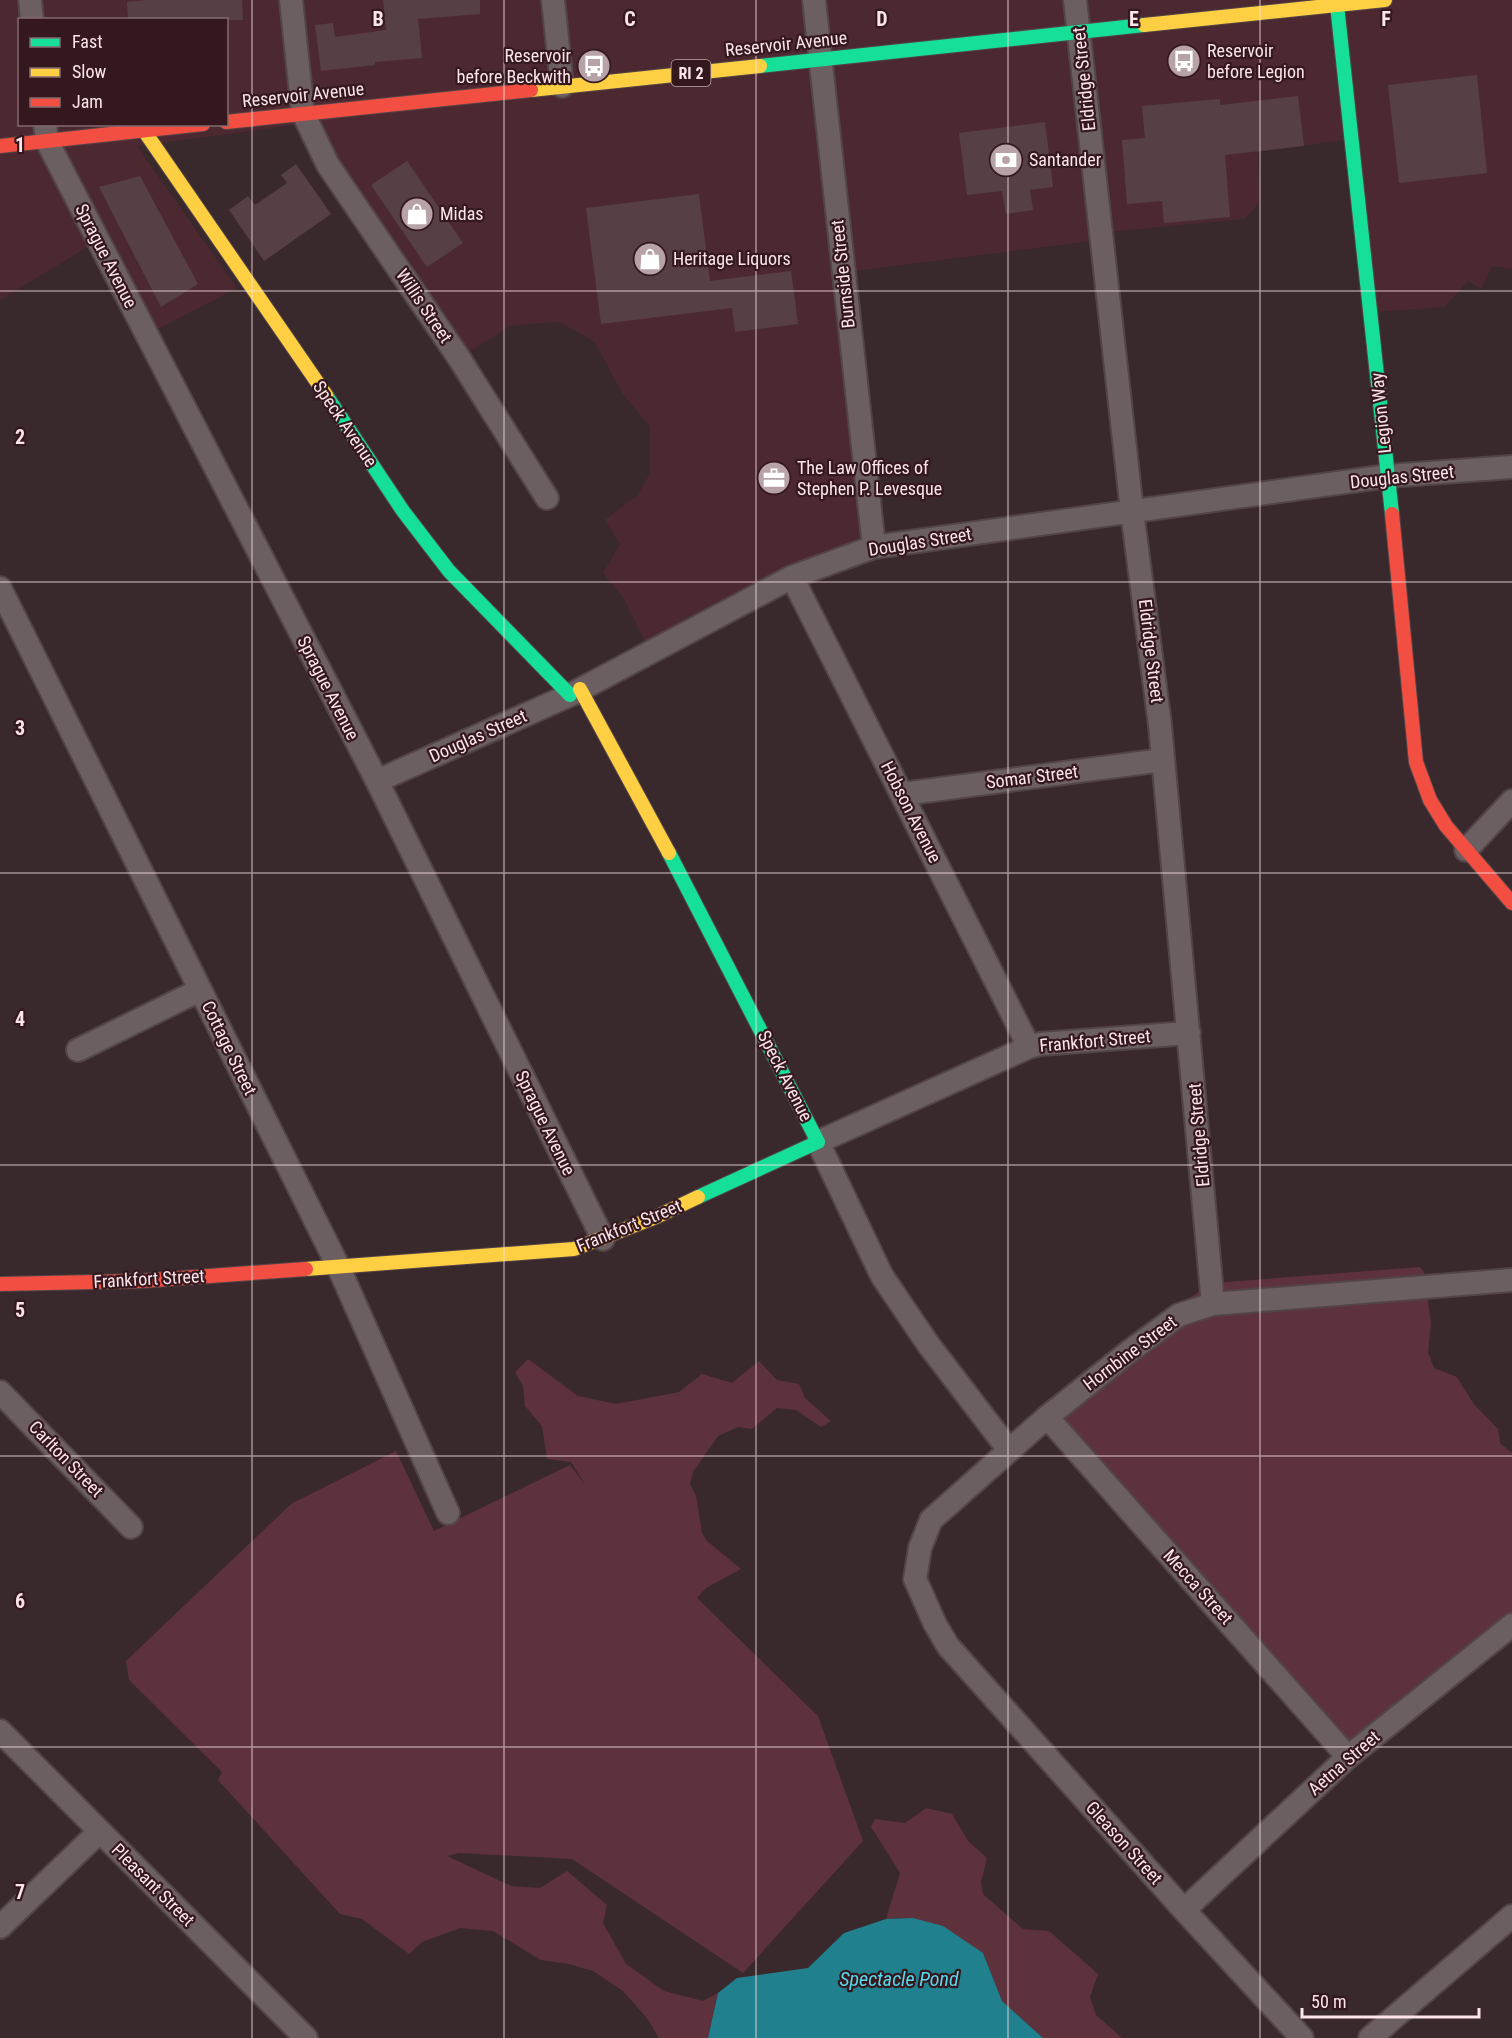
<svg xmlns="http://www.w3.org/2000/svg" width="1512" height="2038" font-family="'Roboto Condensed',sans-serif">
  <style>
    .built { fill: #4c2930; fill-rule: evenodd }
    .green { fill: #5e323c }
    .water { fill: #20808e }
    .building { fill: #564045 }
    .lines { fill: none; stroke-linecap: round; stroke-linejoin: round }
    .street-casing { stroke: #534547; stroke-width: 26 }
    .fast-casing { stroke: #534547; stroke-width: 16 }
    .slow-casing { stroke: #534547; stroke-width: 16 }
    .jam-casing { stroke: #534547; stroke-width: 16 }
    .street { stroke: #6c5f62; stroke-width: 22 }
    .fast { stroke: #16e098; stroke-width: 14 }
    .slow { stroke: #ffcf43; stroke-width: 14 }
    .jam { stroke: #f24e42; stroke-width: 14 }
    .grid { fill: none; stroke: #fbe5e9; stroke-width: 1.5; stroke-opacity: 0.55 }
    .labels { text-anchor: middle; stroke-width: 4.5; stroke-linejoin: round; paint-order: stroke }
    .shield { fill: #35181e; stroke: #c0a8ac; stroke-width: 1.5 }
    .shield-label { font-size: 16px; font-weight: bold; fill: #fbe5e9 }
    .street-label { font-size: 18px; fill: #fbe5e9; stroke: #35181e }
    .poi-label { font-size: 18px; fill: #fbe5e9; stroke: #35181e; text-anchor: start }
    .water-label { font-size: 20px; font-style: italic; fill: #56daee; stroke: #35181e }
    .grid-label { font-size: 20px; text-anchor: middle; font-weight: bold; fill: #fbe5e9; stroke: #35181e; stroke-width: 4.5; stroke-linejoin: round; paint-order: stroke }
  </style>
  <rect width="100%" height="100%" fill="#39292c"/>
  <path class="built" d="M0 0H1512V269L1492 266 1481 289 1468 281 1444 307 1373 312 1344 140 1258 152 1259 203 1244 219 1108 232 1099 240 846 272 872 530 804 573 647 645 624 599 603 573 620 544 605 520 638 495 650 473V427L622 393 595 342 560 322 512 325 459 358 295 125 137 146 237 288 146 335 94 243 0 300ZM20 20H226V124H20Z"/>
  <path class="green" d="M1420 1267 1424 1272 1431 1323 1428 1352 1434 1368 1457 1377 1473 1403 1498 1429 1500 1443 1512 1453V1624L1358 1752 1060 1419 1167 1312 1213 1283Z
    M528 1359 578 1396 616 1404 679 1392 702 1374 732 1383 759 1361 777 1380 799 1384 805 1398 831 1421 821 1427 796 1410 777 1408 752 1429 738 1427 718 1436 693 1472 690 1484 696 1496 702 1533 707 1541 741 1569 706 1588 697 1598 818 1716 863 1841 743 1973 572 1859 459 1853 447 1856 511 1886 540 1888 567 1871 607 1905 603 1923 626 1964 664 1991 703 2001 718 1993 708 2038H659L647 2018 623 1991 593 1971 569 1964 541 1960 493 1931 460 1928 422 1942 409 1954 362 1919 340 1914 218 1780 222 1772 129 1680 126 1661 291 1504 396 1451 434 1531 570 1465 586 1486 571 1462 547 1459 542 1426 525 1406 523 1386 515 1372Z
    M926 1808 952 1814 968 1841 987 1858 981 1882 983 1894 1023 1929 1049 1931 1098 1974 1090 1997 1096 2015 1122 2038H1043L1002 2001 983 1953 913 1918 886 1919 900 1873 871 1827 875 1819 905 1823Z"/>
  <path class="water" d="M913 1918 943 1926 983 1953 1002 2001 1043 2038H708L718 1993 737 1978 808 1968 844 1933 886 1919Z"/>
  <path class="building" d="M146 0H242L243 20H128L127 2Z
    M383 0H480V14L418 19 422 58 375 62V65L321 71 315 25 333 23 335 37 386 30Z
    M1477 75 1487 173 1399 183 1388 85Z
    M1298 96 1304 146 1225 155 1230 217 1164 223 1162 201 1127 204 1122 140 1145 138 1142 106 1220 99V105Z
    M1045 122 1053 187 1030 190 1033 210 1006 214 1002 191 967 195 959 133Z
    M407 161 463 243 427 267 371 185Z
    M296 164 331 214 264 261 229 210 248 196 255 205 287 183 281 175Z
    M140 176 198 284 161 307 99 187Z
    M699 194 710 281 791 271 798 324 735 332 732 308 601 324 586 208Z"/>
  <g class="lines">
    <g class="street-casing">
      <path id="street" d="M30 0 32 20
        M291 0 303 113 328 165 459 358 547 498
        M553 0 562 86
        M814 0 874 547
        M1075 0 1132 511 1160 725 1213 1304
        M45 124 47 141 377 781 603 1239
        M792 577 1029 1047
        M0 588 338 1266 448 1513
        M377 781 570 695 792 577 874 547 1388 476 1512 467
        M902 794 1163 760
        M1466 850 1512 801
        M78 1050 200 990
        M0 1392 131 1527
        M1047 1417 1348 1757
        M1009 1450 928 1344 882 1276 818 1142 1029 1047 1040 1044 1189 1033
        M0 1731 306 2038
        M1184 1910 1348 1757 1512 1625
        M0 1927 99 1832
        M1302 2038 1184 1910 948 1646 935 1624 915 1579 920 1548 931 1520 1047 1417 1130 1351 1179 1315 1213 1304 1512 1280
        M1370 2038 1512 1916"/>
    </g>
    <g class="fast-casing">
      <path id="fast" d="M1337 5 1392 514
        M760 66 1144 25
        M326 395 403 511 449 571 570 695
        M669 853 818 1142 698 1197"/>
    </g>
    <g class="slow-casing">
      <path id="slow" d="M1144 25 1385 0
        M531 90 760 66
        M145 132 326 395
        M580 689 669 853
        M306 1269 574 1249 656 1217 698 1197"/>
    </g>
    <g class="jam-casing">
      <path id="jam" d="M226 122 531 90
        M0 146 203 124
        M1392 514 1416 762 1430 800 1446 826 1512 903
        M0 1284 141 1281 306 1269"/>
    </g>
    <use href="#street" class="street"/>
    <use href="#fast" class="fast"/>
    <use href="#slow" class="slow"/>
    <use href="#jam" class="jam"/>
  </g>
  <path class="grid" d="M252 0V2038M504 0V2038M756 0V2038M1008 0V2038M1260 0V2038M0 291H1512M0 582H1512M0 873H1512M0 1165H1512M0 1456H1512M0 1747H1512"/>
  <defs>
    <g id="bus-disc" transform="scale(1.725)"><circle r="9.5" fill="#b7a3a7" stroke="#35181e"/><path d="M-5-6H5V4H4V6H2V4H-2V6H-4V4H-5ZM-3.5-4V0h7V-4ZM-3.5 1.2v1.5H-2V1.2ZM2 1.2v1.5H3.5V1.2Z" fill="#fff"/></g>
    <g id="bank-disc" transform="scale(1.725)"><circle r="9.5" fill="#b7a3a7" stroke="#35181e"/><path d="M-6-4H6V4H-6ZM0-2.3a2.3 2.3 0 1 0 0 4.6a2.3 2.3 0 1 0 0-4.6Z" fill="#fff"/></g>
    <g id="shop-disc" transform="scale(1.725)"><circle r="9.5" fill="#b7a3a7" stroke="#35181e"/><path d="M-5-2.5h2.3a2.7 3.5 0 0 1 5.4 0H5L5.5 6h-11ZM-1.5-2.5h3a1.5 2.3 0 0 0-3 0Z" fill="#fff"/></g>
    <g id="office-disc" transform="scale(1.725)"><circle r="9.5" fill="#b7a3a7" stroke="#35181e"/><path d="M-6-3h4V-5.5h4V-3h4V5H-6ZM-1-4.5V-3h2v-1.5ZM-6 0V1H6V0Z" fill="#fff"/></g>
  </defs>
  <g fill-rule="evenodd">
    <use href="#bus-disc" x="1184" y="61"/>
    <use href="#bus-disc" x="594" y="66"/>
    <use href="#bank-disc" x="1006" y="160"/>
    <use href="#shop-disc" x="417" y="214"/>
    <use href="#shop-disc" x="650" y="259"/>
    <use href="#office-disc" x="774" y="478"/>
  </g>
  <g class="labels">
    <rect class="shield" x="671.5" y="60" width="39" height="26" rx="4.5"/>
    <g class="shield-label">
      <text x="691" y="79">RI 2</text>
    </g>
    <g class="street-label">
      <text transform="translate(786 44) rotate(-6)" y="6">Reservoir Avenue</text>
      <text transform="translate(1084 79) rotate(-96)" y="6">Eldridge Street</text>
      <text transform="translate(303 95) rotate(-6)" y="6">Reservoir Avenue</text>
      <text transform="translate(106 256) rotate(63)" y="6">Sprague Avenue</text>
      <text transform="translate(843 274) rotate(-96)" y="6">Burnside Street</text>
      <text transform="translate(424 306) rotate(56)" y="6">Willis Street</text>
      <text transform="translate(1381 413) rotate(-96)" y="6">Legion Way</text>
      <text transform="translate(345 424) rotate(56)" y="6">Speck Avenue</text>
      <text transform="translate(1402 477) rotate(-6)" y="6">Douglas Street</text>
      <text transform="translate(920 542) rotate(-9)" y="6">Douglas Street</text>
      <text transform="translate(1151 651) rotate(83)" y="6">Eldridge Street</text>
      <text transform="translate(328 688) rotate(63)" y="6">Sprague Avenue</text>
      <text transform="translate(478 736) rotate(-24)" y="6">Douglas Street</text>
      <text transform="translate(1032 777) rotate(-7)" y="6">Somar Street</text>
      <text transform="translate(911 812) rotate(63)" y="6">Hobson Avenue</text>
      <text transform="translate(1095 1041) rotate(-5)" y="6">Frankfort Street</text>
      <text transform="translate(229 1048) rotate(64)" y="6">Cottage Street</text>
      <text transform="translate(785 1076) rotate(63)" y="6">Speck Avenue</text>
      <text transform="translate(545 1123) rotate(64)" y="6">Sprague Avenue</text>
      <text transform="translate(1199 1135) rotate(-95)" y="6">Eldridge Street</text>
      <text transform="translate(629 1226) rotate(-22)" y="6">Frankfort Street</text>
      <text transform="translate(149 1279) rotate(-3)" y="6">Frankfort Street</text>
      <text transform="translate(1130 1353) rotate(-37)" y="6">Hornbine Street</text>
      <text transform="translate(66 1459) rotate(46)" y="6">Carlton Street</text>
      <text transform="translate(1198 1587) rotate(48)" y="6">Mecca Street</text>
      <text transform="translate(1344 1763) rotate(-41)" y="6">Aetna Street</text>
      <text transform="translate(1124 1843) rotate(48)" y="6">Gleason Street</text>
      <text transform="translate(153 1885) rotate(45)" y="6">Pleasant Street</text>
    </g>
    <g class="poi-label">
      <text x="1207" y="57">Reservoir<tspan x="1207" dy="21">before Legion</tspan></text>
      <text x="571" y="62" text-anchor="end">Reservoir<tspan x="571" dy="21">before Beckwith</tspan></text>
      <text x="1029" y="166">Santander</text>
      <text x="440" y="220">Midas</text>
      <text x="673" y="265">Heritage Liquors</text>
      <text x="797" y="474">The Law Offices of<tspan x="797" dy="21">Stephen P. Levesque</tspan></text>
    </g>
    <g class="water-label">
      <text x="899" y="1986">Spectacle Pond</text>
    </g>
  </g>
  <g class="grid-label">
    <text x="378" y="26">B</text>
    <text x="630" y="26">C</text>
    <text x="882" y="26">D</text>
    <text x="1134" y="26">E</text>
    <text x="1386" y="26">F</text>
    <text x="20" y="152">1</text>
    <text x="20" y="444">2</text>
    <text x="20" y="735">3</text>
    <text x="20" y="1026">4</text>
    <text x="20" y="1317">5</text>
    <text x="20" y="1608">6</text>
    <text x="20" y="1899">7</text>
  </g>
  <rect x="18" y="18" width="210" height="108" fill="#35181e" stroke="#846a6f" stroke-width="1.5"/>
  <rect x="30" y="38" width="30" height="9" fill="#16e098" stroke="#846a6f" stroke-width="1.5"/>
  <text x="72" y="48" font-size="18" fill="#fbe5e9">Fast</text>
  <rect x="30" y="68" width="30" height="9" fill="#ffcf43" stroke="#846a6f" stroke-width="1.5"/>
  <text x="72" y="78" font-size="18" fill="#fbe5e9">Slow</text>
  <rect x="30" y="98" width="30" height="9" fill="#f24e42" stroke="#846a6f" stroke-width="1.5"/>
  <text x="72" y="108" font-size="18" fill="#fbe5e9">Jam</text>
  <path d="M1302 2008v9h177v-9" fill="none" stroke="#fbe5e9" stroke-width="3"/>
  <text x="1311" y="2008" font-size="18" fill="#fbe5e9" stroke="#35181e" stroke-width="4.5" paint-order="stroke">50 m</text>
</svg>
